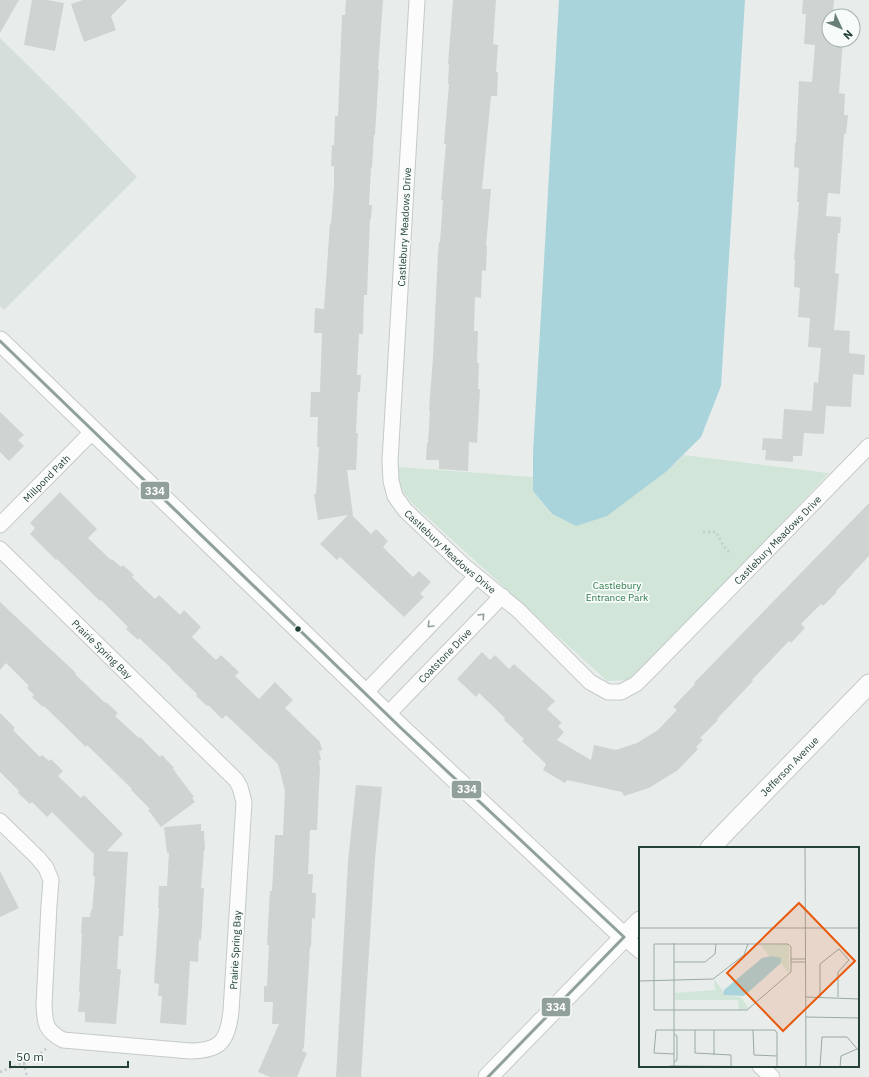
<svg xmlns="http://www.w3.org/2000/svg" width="869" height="1077" font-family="'IBM Plex Sans',sans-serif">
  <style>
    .built { fill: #d6dedb }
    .green { fill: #d1e6d8 }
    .water { fill: #a9d4db }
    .building { fill: #cfd4d2 }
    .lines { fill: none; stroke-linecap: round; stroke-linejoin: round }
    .minor-casing { stroke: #c5cac8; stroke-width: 17 }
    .tertiary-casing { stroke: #c5cac8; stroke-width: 21 }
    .path { stroke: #c3ccca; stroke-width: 2.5; stroke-dasharray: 2 3; stroke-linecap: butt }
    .minor { stroke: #fcfcfc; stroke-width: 15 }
    .tertiary { stroke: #fcfcfc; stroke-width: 19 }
    .bus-1-casing { stroke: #f7fbf9; stroke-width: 6 }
    .bus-1 { stroke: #92a09c; stroke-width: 3 }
    .oneway { stroke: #909f9b }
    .bus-dot { fill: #24423a; stroke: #f7fbf9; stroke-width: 1.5 }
    .labels { text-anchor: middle; stroke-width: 3.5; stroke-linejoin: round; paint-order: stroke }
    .street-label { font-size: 10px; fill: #24423a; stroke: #f7fbf9 }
    .park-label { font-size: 10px; fill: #2d7a4b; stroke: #f7fbf9 }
    .inset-road { fill: none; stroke: #9aa9a4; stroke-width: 1 }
    .view { fill: #e8590c; fill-opacity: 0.15; stroke: #e8590c; stroke-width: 2 }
    .inset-edge { fill: none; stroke: #24423a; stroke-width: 2 }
    .line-badge { stroke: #f7fbf9; stroke-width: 1.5 }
    .badge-label { font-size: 11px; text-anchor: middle; font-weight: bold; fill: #fff }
  </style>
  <rect width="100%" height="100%" fill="#e8edeb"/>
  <path class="built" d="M0 38 72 109 137 177 4 310 0 306Z"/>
  <path class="green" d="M684 455 829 473 634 680 607 681 413 504 403 492 398 478 399 467 533 477V491L551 514 576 526 667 471Z"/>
  <path class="water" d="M559 0H745L721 386 701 437 667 471 607 516 576 526 552 514 533 491V453Z"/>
  <path class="building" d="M0 0H19L0 33Z
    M32 0H47L64 3 55 51 24 45Z
    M83 0H127L111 16 116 30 84 42 71 4Z
    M346 0H383L378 70H379L378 86 375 135H374L372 168H371L369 205H372L371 219H370L367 295H364L363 334H359L357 375H361L360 392H358L356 433H358L356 470H347L353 515H352L371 534 376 529 388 541 383 547 413 577 419 571 431 582 420 594 424 597 404 617 340 557 337 560 320 544 348 515 318 520 314 494H316L319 447H317L318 417H310L311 392H320L322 333H314L315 308 324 309 330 223 331 224 334 185V166H331L332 145H334L335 116H338L342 15H345Z
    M453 0H496L493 44 498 45 496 72H498L497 96H491L482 189H491L486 246H487L486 271 482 270 481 298 475 297 474 331H478L477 363H479L478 389H480L477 443 469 442 468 471 439 469V460H426L427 443H428L430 411H429L430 396 433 357 438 253 439 242H440L443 200H441L446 144H444L449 84H448L449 64H448Z
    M803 0H834L833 16H829V40H843L839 93 845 94 844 115H848L846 134H844L840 194 828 193 826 216 841 217 840 233H838L835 273 839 274 834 330 850 331 849 353 865 355 864 375 853 374 851 407 826 406 824 434 804 433 802 456H793V462L765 460 766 450H762L763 438 782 439 784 409 812 411 814 382 818 383 821 348 808 347 810 318 798 317 800 288 794 287 795 260H794L799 202H797L799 168 794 167 795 143H796L799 81 812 82 815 45 804 44 806 14H802Z
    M0 412 24 435 18 440 24 446 9 461 0 452Z
    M60 492 97 529 88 538 111 560 112 559 121 567 123 565 134 575 132 577 155 599 159 595 180 615 184 610 201 627 192 637 216 660 221 655 239 672 235 676 259 699 275 682 293 700 285 708 320 742 322 750 319 751 321 760 319 761 320 768 317 830H310L308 874H313L312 893H316L315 919 312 918 311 947H310L304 1047 302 1051 307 1053 297 1077H270L258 1072 279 1024H272L273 1002H264V986H267L269 945H267L269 907 270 891H272L275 835H283L285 791 278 764 226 715 222 719 208 705 207 706 196 696 197 694 171 669V668L139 638 138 640 126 629 128 627 101 600 100 601 57 559 56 560 30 534 35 528 30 523Z
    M869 503V556L852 574V575L836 591 837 592 823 606 821 604 801 624 805 628 791 643 789 641 752 680 753 681 717 719 718 720 700 738 703 740 696 747 698 749 678 770 649 788 624 796 622 792 567 780 565 783 543 770 546 764 522 741 524 739 504 720 505 718 479 693 476 697 457 679 482 652 490 660 495 655 509 669 514 664 555 701 547 709 562 723 558 726 564 732 557 740 591 760 594 745 616 750 637 743 658 730 677 710 673 707 695 684 694 683Z
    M0 602 76 673 75 674 105 703 106 702 118 713 115 716 139 738 140 737 160 757 162 755 174 768 173 769 194 797 192 798 195 802 161 827 148 810 150 809 131 790 132 789 87 745 86 747 44 706 43 707 32 697 34 695 27 688 29 686 6 663 0 670Z
    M0 713 15 728 13 730 40 757 42 755 49 761 51 759 63 771 58 776 81 798 84 795 123 834 107 851 128 852 123 936H119L117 969H121L116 1024 85 1022V1012H78L80 992H79L82 933H81L82 917H90L91 910H92L95 877 93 876 94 854 52 812 47 817 32 802 30 804 18 793 19 791 0 772Z
    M356 785 382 787 375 859 361 1077H336L348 862Z
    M201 824V831H204L205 850H204L201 888H204L202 925 201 940 199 939 198 962 190 961 186 1025 160 1023 162 996H158L159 984 154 983 159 908H158L159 886H167L169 853H167L164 827Z
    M0 871 19 908 0 917Z"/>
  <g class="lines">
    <g class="minor-casing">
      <g id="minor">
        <path id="s1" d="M417 0 390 461 391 481 395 496 405 510 463 565 518 610 590 682 608 692H621L636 684 652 668 869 446"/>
        <path id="s2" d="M0 525 93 431"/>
        <path id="s3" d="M0 549 236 780 240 787 244 802 231 1011C228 1040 221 1051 190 1051L63 1040C45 1030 45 1024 44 1005L49 905 51 880 46 868 38 858 0 821"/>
        <path d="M365 693 476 577"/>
        <path id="s4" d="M387 715 502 596"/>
        <path d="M624 937 640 951"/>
        <path d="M760 1066 772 1077"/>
      </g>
    </g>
    <g class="tertiary-casing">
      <g id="tertiary">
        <path d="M0 341 402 729 624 937"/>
        <path id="s5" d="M710 848 869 684"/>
        <path d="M488 1077 640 921"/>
      </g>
    </g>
    <path class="path" d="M703 532H716L724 547 730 553
      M24 1063 27 1077
      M0 1072 33 1059 47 1048"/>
    <use href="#minor" class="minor"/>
    <use href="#tertiary" class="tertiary"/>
    <g class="bus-1-casing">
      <path id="bus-1" d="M0 341 402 729 624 937
        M488 1077 624 937"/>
    </g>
    <use href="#bus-1" class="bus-1"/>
  </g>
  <defs><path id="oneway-chevron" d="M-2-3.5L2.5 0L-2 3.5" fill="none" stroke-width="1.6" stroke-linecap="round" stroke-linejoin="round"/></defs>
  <g class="oneway">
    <use href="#oneway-chevron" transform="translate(482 616) rotate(-46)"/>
    <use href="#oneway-chevron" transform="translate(430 625) rotate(134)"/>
  </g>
  <circle class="bus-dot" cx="298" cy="629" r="3.5"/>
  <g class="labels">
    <g class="street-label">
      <text transform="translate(404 227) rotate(-87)" y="4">Castlebury Meadows Drive</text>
      <text dy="4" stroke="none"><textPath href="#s2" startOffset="66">Millpond Path</textPath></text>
      <text dy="4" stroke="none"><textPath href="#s1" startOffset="1020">Castlebury Meadows Drive</textPath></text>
      <text dy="4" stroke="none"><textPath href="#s1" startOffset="576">Castlebury Meadows Drive</textPath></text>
      <text dy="4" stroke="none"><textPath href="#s3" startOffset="143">Prairie Spring Bay</textPath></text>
      <text dy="4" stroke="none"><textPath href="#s4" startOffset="83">Coatstone Drive</textPath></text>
      <text dy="4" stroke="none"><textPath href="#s5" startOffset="114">Jefferson Avenue</textPath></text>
      <text transform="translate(235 950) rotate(-87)" y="4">Prairie Spring Bay</text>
    </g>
    <g class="park-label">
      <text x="617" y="589">Castlebury<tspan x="617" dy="12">Entrance Park</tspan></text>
    </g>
  </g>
  <g transform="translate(639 847)">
    <rect width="220" height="220" fill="#e8edeb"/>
    <path d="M149 97 150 99V127L142 116 130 109 122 98ZM75 132 84 144V148L102 150 110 162 100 163 99 153H36V146L76 143Z" fill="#d1e6d8"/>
    <path d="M132 109 142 111V116L105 149 84 148 85 143 123 111Z" fill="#a9d4db"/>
    <path class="inset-road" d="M166 0 167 220M0 81H220M15 97H149L152 100V125L108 163H15ZM152 112H167M35 115H66L76 107 77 97M152 115H167M0 134 74 132 105 108 109 97M167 150 220 152M181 150V117L200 102 210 113 199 125V150M167 170 220 171M56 183V206L92 208V219M114 183 115 208 138 209M35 207 15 206 17 183H136L138 186V219M75 208V183M35 215 38 213V189L35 187M30 219 171 220M35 219V96M181 220 183 190H208L220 204M201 220 202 209 218 202"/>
    <path class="view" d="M160 56 216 114 144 184 88 126Z"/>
    <rect width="220" height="220" class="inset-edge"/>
  </g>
  <g class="line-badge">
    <rect x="140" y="481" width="30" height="19" rx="4" fill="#92a09c"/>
    <rect x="451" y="780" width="31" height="19" rx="4" fill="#92a09c"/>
    <rect x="541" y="997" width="30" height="20" rx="4" fill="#92a09c"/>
  </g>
  <g class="badge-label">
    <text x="155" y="495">334</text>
    <text x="467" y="793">334</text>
    <text x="556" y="1011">334</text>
  </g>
  <g transform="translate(841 28) rotate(134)"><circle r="19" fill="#f7fbf9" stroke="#a3b1ad"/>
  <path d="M0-3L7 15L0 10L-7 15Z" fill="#697e78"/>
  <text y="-6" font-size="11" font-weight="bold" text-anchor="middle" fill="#24423a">N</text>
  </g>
  <path d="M10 1061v6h118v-6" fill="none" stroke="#24423a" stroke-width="2"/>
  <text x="16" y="1061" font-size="12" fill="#24423a" stroke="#f7fbf9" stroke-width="3" paint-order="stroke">50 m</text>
</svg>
